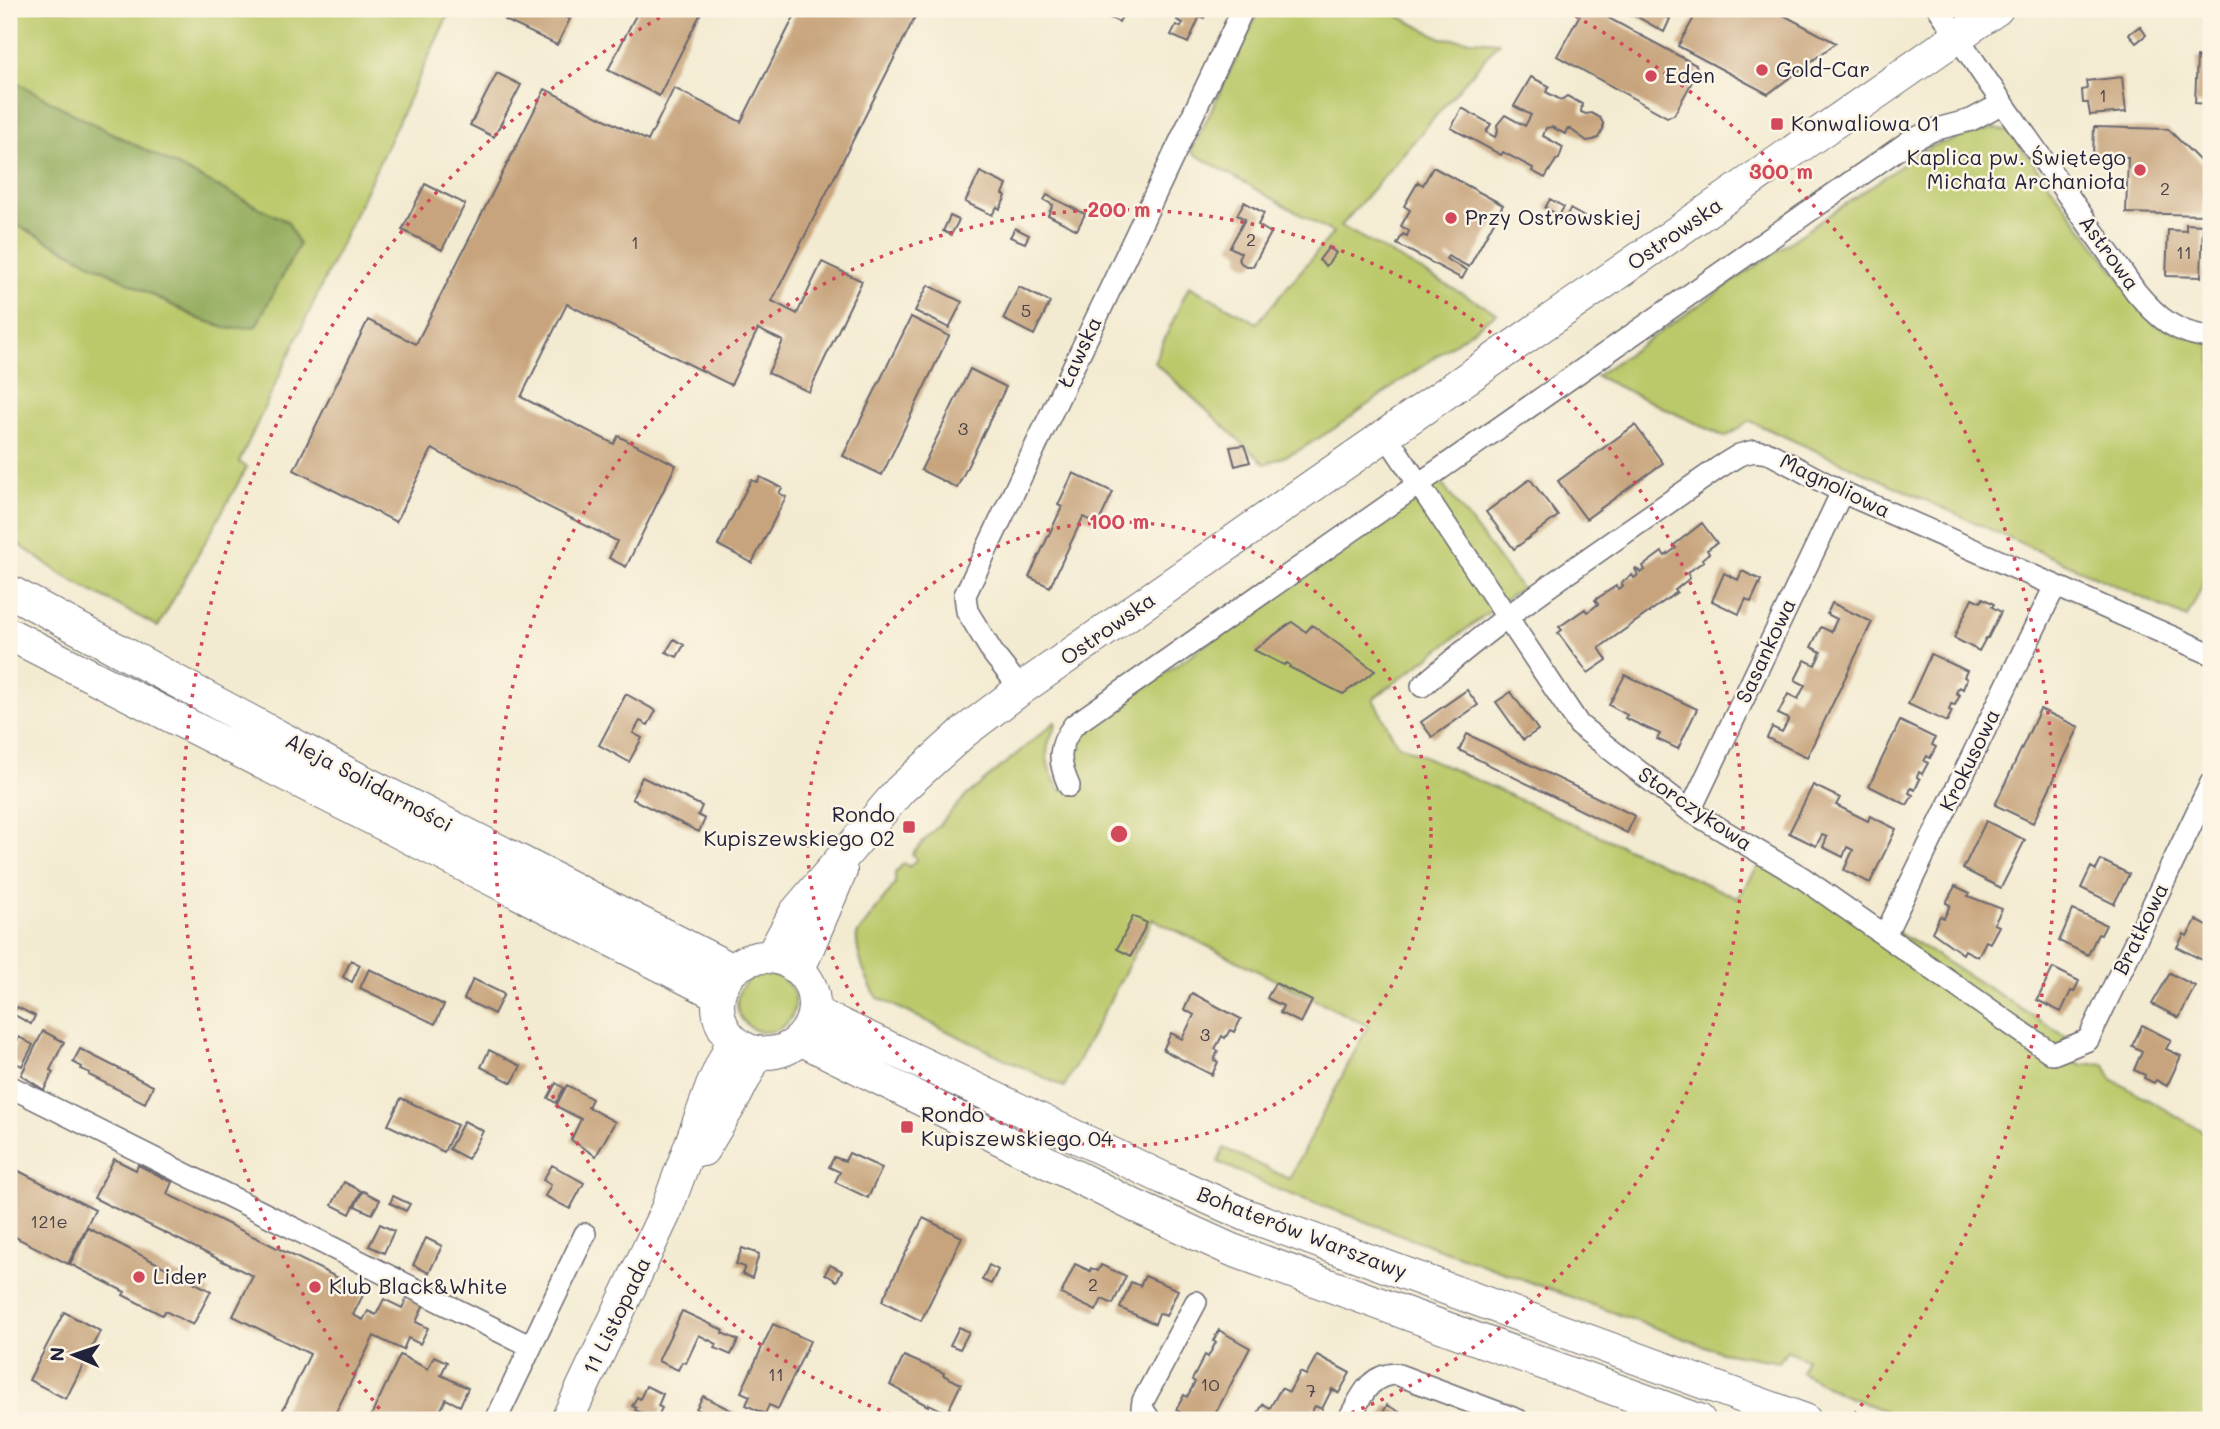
<svg xmlns="http://www.w3.org/2000/svg" width="2220" height="1429" font-family="Mali,sans-serif">
  <style>
    .green { fill: #bcc96b; stroke: #6f7653; stroke-width: 2 }
    .forest { fill: #95ad5f; stroke: #5c684d; stroke-width: 2 }
    .building { fill: #c7a47d }
    .lines { fill: none; stroke-linecap: round; stroke-linejoin: round }
    .street-casing { stroke: #6b6870; stroke-width: 24 }
    .secondary-casing { stroke: #6b6870; stroke-width: 34 }
    .street { stroke: #fff; stroke-width: 21 }
    .secondary { stroke: #fff; stroke-width: 32 }
    .ring { fill: none; stroke: #d1495b; stroke-width: 3.5; stroke-dasharray: 3.5 7 }
    .poi-dot { fill: #d1495b; stroke: #fcf5e5; stroke-width: 2.5 }
    .labels { text-anchor: middle; stroke-width: 5; stroke-linejoin: round; paint-order: stroke }
    .number-label { font-size: 18px; fill: #4b424c }
    .poi-label { font-size: 21px; fill: #22223b; stroke: #fcf5e5; text-anchor: start }
    .street-label { font-size: 21px; fill: #22223b; stroke: #fcf5e5 }
    .centre { fill: #d1495b; stroke: #fcf5e5; stroke-width: 3.5 }
    .ring-label { font-size: 21px; text-anchor: middle; font-weight: bold; fill: #d1495b; stroke: #fcf5e5; stroke-width: 5; stroke-linejoin: round; paint-order: stroke }
  </style>
  <rect width="100%" height="100%" fill="#fcf5e5"/>
  <filter id="ink" filterUnits="userSpaceOnUse"><feTurbulence type="fractalNoise" baseFrequency=".0143" numOctaves="2"/><feDisplacementMap in="SourceGraphic" scale="14" xChannelSelector="R" yChannelSelector="G"/><feConvolveMatrix kernelMatrix="1 2 1 2 8 2 1 2 1" color-interpolation-filters="sRGB"/></filter>
  <filter id="wash" filterUnits="userSpaceOnUse"><feTurbulence type="fractalNoise" baseFrequency=".00686" numOctaves="4" result="noise"/><feDisplacementMap in="SourceGraphic" scale="28" xChannelSelector="R" yChannelSelector="G"/><feGaussianBlur stdDeviation="1.57" result="paint"/><feColorMatrix in="noise" values="0 0 0 0 0 0 0 0 0 0 0 0 0 0 0 0 0 1.4 0 .05"/><feComposite in="paint" operator="in"/></filter>
  <g filter="url(#wash)">
    <rect width="100%" height="100%" fill="#f3ebd1"/>
    <path class="green" d="M9 9H451L239 462 247 467 158 627C126 609 93 593 63 575 44 563 28 549 9 539V221L199 319 72 113 9 78Z
      M1260 9H1385L1441 38 1499 42 1341 226 1497 313 1335 428 1296 452 1265 464 1154 362 1189 286 1257 323 1333 233 1191 152Z
      M1996 128 2011 133 2154 324 2211 345V568L2187 618 1750 421 1725 437 1596 376 1912 158 1932 146Z
      M1439 480 1521 588 1373 699 1397 744 1737 898 1769 851 2067 1037 2055 1051 2081 1065 2104 1063 2112 1079 2211 1136V1420H1908L1843 1395 1804 1374 1801 1372 1806 1359 1787 1350 1779 1362 1721 1352 1279 1190 1218 1162 1224 1148 1289 1179 1368 1026 1153 919 1064 1087 878 998C868 985 855 952 857 935L895 884V873L904 863 909 867 917 859 912 854 966 796 1055 722 1056 726C1041 751 1046 770 1062 792 1065 784 1068 777 1070 770 1075 748 1068 747 1086 729Z
      M737 1003a29 29 0 1 1 58 0a29 29 0 1 1-58 0Z"/>
    <path class="forest" d="M9 78 72 113 288 222 299 245 256 326 230 329 199 319 9 221Z"/>
    <g id="blocks">
      <path class="building" d="M511 9H549L570 19 557 45 505 20Z
        M639 9H703L659 96 608 70Z
        M798 9H919L772 301 797 314 822 262 862 281 809 392 768 373 783 341 758 329 731 385 567 304 521 397 614 444 618 436 676 465 626 567 609 558 617 541 432 449 396 522 294 470 368 320 416 344 545 89 648 141 674 88 741 122Z
        M1106 9H1114L1124 13 1119 22 1103 15Z
        M1182 9H1208L1204 18 1200 16 1188 43 1171 35 1176 25 1181 27 1183 23 1177 20Z
        M1583 9H1592L1696 65 1698 71 1674 115 1667 117 1557 56Z
        M1633 9H1671L1666 17 1670 19 1664 32 1631 13Z
        M1699 9H1772L1836 43 1768 94 1678 46Z
        M2140 26 2146 35 2136 43 2129 34Z
        M2209 50H2211V110L2206 109V104L2195 103 2197 57 2209 58Z
        M497 73 521 85 494 137 470 125Z
        M1531 77 1549 86 1546 92 1561 100 1567 96 1582 104 1581 112 1586 114 1591 113 1600 118 1603 123V129L1598 138 1593 140 1587 141 1570 129H1567L1565 134 1552 127 1546 128 1543 136 1563 147 1559 159 1556 160 1545 178 1532 171 1533 168 1503 152 1501 155 1451 128 1462 108 1491 124 1486 132 1495 137 1498 131 1497 125 1505 115 1525 126 1531 115 1514 106Z
        M2122 77 2126 112 2090 115 2088 103H2083L2082 90 2087 89 2086 81Z
        M2094 127 2168 129 2204 165 2203 215 2126 213 2128 157 2093 156Z
        M1433 167 1503 205 1469 267 1448 256 1446 259 1467 270 1462 279 1397 244 1403 234 1407 236 1409 231 1401 226 1410 210 1404 206 1418 182 1423 185Z
        M980 172 1007 185 1003 194 1006 196 1000 209 997 207 992 215 965 202Z
        M425 184 465 204 442 250 402 230Z
        M1047 195 1085 214 1077 230 1048 215 1053 205 1044 200Z
        M1550 199 1564 207 1559 215 1545 208Z
        M1244 202 1264 213 1258 225 1271 233 1253 266H1246L1241 263 1238 258 1241 253 1230 247 1245 219 1237 215Z
        M1570 209 1584 217 1579 226 1565 218Z
        M950 216 959 220 951 235 943 231Z
        M2186 224 2203 225 2201 277 2166 276 2168 230 2186 231Z
        M1015 228 1029 235 1025 243 1010 237Z
        M1329 247 1336 253 1326 266 1319 260Z
        M928 285 962 302 949 328 915 311Z
        M1019 287 1050 302 1034 335 1003 319Z
        M911 317 949 336 882 475 843 456Z
        M970 369 1006 387 957 488 921 470Z
        M1635 425 1663 463 1586 519 1558 481Z
        M1244 445 1250 462 1235 466 1230 447Z
        M1073 473 1113 492 1098 524 1083 517 1050 587 1029 577 1062 507 1058 505Z
        M760 477 782 488 779 493 786 497 752 563 718 545 751 480 757 482Z
        M1530 479 1558 516 1514 549 1486 512Z
        M1702 523 1717 543 1707 550 1709 553 1702 559 1704 561 1687 573 1690 578 1675 590 1677 592 1599 648 1607 660 1588 673 1558 633 1562 630 1559 627 1585 609 1587 612 1592 609 1598 604 1595 600 1616 586 1618 589 1623 586 1621 583 1632 575 1634 578 1638 575 1635 569 1636 568 1641 573 1645 570 1643 566 1662 552 1665 556 1676 548 1674 545Z
        M1742 571 1761 580 1751 602 1746 599 1739 614 1712 601 1724 573 1738 580Z
        M1972 598 1981 602 1983 598 1994 604 1992 607 2001 612 1988 638H1986L1979 651 1954 638Z
        M1832 603 1872 622 1807 757 1767 738 1772 727 1782 732 1789 719 1778 714 1788 694 1798 699 1805 685 1795 680 1805 660 1815 665 1818 659 1821 652 1811 647 1821 627 1831 632 1837 619 1827 614Z
        M1292 622 1306 632 1312 625 1375 671 1343 694 1289 667 1290 665 1287 663 1284 665 1254 650Z
        M674 639 684 645 677 657 666 652Z
        M1931 654 1967 671 1964 677 1967 679 1963 689 1959 687 1956 693 1960 695 1955 705 1951 704 1949 710 1952 711 1947 722 1908 704Z
        M1625 675 1697 709 1678 749 1657 739 1660 734 1625 718 1627 715 1609 705Z
        M1467 690 1478 705 1432 737 1421 722Z
        M1511 692 1538 730 1523 740 1496 702Z
        M626 694 656 711 648 725 640 721 633 733 642 738 629 762 599 745Z
        M2040 709 2079 727 2033 823 1995 805Z
        M1900 721 1935 738 1932 745 1936 747 1930 758 1927 756 1924 761 1928 763 1922 774 1919 772 1917 777 1920 779 1915 790 1911 788 1909 793 1913 795 1907 805 1869 786Z
        M1467 734 1635 816 1627 833 1459 750Z
        M642 777 702 806 698 815 705 819 699 832 632 799Z
        M1813 785 1840 798 1836 805 1868 821 1870 816 1896 829 1870 883 1844 870 1853 850 1847 847 1843 857 1823 847 1827 837 1822 835 1816 846 1789 833Z
        M1986 821 2025 840 2001 888 1963 869Z
        M2101 860 2129 874 2114 904 2081 888 2091 867 2096 870Z
        M1955 886 1970 893 1968 896 2002 909 1994 924 1999 926 1990 943 1986 941 1978 957 1965 950 1963 954 1932 932 1940 916 1944 918 1947 912 1950 905 1946 903Z
        M2073 910 2106 925 2101 935 2098 934 2088 955 2059 941Z
        M1133 916 1147 923 1131 956 1117 949Z
        M2196 920 2211 928V957L2208 963 2177 947 2184 934 2187 936Z
        M351 960 360 965 352 982 343 977Z
        M2053 968 2079 981 2074 992 2071 991 2061 1012 2037 1000Z
        M369 969 444 1005 435 1024 360 988Z
        M2170 973 2195 986 2179 1018 2152 1004Z
        M473 979 504 994 494 1014 464 999Z
        M1275 983 1312 1001 1301 1023 1280 1013 1283 1006 1267 998Z
        M1192 993 1241 1019 1234 1032 1230 1030 1225 1038 1222 1036 1215 1049 1218 1051 1214 1060 1218 1062 1212 1075 1163 1050 1171 1033 1182 1039 1194 1015 1184 1009Z
        M17 1007 35 1016 31 1024 13 1014Z
        M2142 1025 2171 1040 2166 1049 2181 1056 2167 1086 2156 1080 2154 1083 2144 1078 2145 1075 2134 1070 2142 1051 2132 1046Z
        M43 1031 64 1042 50 1070 53 1072 44 1090 21 1075Z
        M19 1037 33 1045 22 1066 9 1060Z
        M80 1049 153 1086 145 1103 89 1075 90 1073 81 1069 82 1067 73 1062Z
        M489 1050 521 1066 512 1083 481 1067Z
        M556 1083 564 1088 556 1103 548 1098Z
        M567 1085 592 1099 588 1107 615 1122 596 1156 571 1140 581 1119 556 1106Z
        M401 1098 457 1125 444 1152 388 1125Z
        M464 1121 483 1131 468 1159 449 1149Z
        M849 1153 882 1168 868 1198 835 1182 840 1172 829 1167 834 1157 845 1161Z
        M114 1159 136 1170 138 1165 172 1182 167 1194 365 1291 353 1315 363 1320 368 1311 376 1315 384 1299 402 1308 408 1296 424 1304 416 1322 428 1328 420 1344 408 1338 403 1350 374 1336 332 1420H278L310 1354 233 1316 253 1276 94 1198Z
        M552 1165 584 1183 570 1209 545 1196 551 1185 543 1180Z
        M9 1166 95 1210 68 1264 9 1234Z
        M344 1182 361 1191 350 1214 332 1205Z
        M363 1191 380 1200 372 1214 355 1206Z
        M393 1196 410 1204 406 1211 390 1203Z
        M923 1218 962 1237 921 1321 882 1301Z
        M380 1224 394 1231 384 1253 369 1246Z
        M88 1228 211 1291 193 1325 165 1311 162 1315 123 1295 125 1292 70 1264Z
        M426 1238 442 1246 429 1273 413 1265Z
        M742 1248 759 1254 752 1278 742 1274 745 1267 736 1264Z
        M1075 1264 1090 1271 1091 1268 1098 1271 1101 1265 1126 1276 1113 1304 1102 1299 1096 1311 1061 1294Z
        M830 1265 842 1271 837 1281 825 1274Z
        M989 1265 998 1270 991 1284 982 1280Z
        M1145 1276 1178 1290 1166 1316 1159 1313 1155 1324 1120 1308 1131 1282 1140 1286Z
        M682 1311 723 1330 722 1333 738 1340 731 1355 715 1348 717 1344 699 1335 686 1363 682 1362 678 1370 658 1361Z
        M64 1312 100 1331 66 1399 29 1380Z
        M773 1324 810 1341 778 1409 769 1405 765 1414 746 1405 750 1396 741 1392Z
        M959 1327 969 1332 960 1349 950 1345Z
        M1219 1330 1250 1348 1212 1420H1195L1176 1410 1184 1395 1187 1397 1195 1382 1192 1380 1205 1355 1208 1357 1216 1342 1213 1341Z
        M400 1355 428 1369 434 1356 447 1362 441 1375 468 1388 460 1406 446 1399 436 1420H369Z
        M1317 1355 1350 1373 1339 1393 1332 1389 1322 1409 1315 1406 1307 1420H1254L1263 1404 1270 1408 1281 1388 1289 1392 1300 1372 1306 1375Z
        M904 1356 944 1373 943 1375 961 1384 947 1413 929 1404 928 1406 890 1385Z
        M646 1386 663 1394 658 1406 662 1408 656 1420 635 1410 636 1408 632 1406 637 1397 640 1399Z
        M703 1396 740 1415 737 1420H704L707 1414 696 1409Z
        M1387 1405 1414 1420 1380 1419Z"/>
    </g>
  </g>
  <g filter="url(#ink)">
    <use href="#blocks" fill-opacity="0" stroke="#6b6870" stroke-width="2"/>
    <g class="lines">
      <g class="street-casing">
        <path id="street" d="M1939 9 1988 82 2136 292C2158 318 2176 334 2211 337
          M1386 435 1579 725 1690 811 1803 878 2053 1054 2088 1040 2211 783
          M1422 686C1514 605 1618 539 1718 468L1739 455 1754 451 1769 453 1842 492 2211 654
          M1021 689 994 655 967 611 965 595 1243 9
          M1069 786C1058 761 1057 747 1074 725L1908 142 1933 130 1971 120 2003 103
          M1690 811 1842 492
          M1885 935 2055 586
          M11 1087 531 1347
          M496 1420 585 1234
          M1150 1420 1142 1408 1143 1401 1196 1302
          M1348 1420C1361 1399 1367 1375 1396 1374L1518 1420"/>
      </g>
      <g class="secondary-casing">
        <path id="secondary" d="M9 591 341 770 733 970
          M9 634 719 995
          M771 957 795 913 900 790 964 732 1021 689 1997 9
          M718 1005a48 48 0 1 1 96 0a48 48 0 1 1-96 0Z
          M799 969 841 871
          M814 1012 1163 1178 1246 1215 1805 1420
          M800 1039 1135 1206 1232 1250 1699 1420
          M703 1150 735 1097 758 1052
          M567 1420 666 1211 712 1086 733 1040"/>
      </g>
      <use href="#street" class="street"/>
      <use href="#secondary" class="secondary"/>
    </g>
  </g>
  <g class="ring">
    <circle cx="1119" cy="834" r="312"/>
    <path d="M900 1418A624 624 0 1 1 1338 1418"/>
    <path d="M386 1417A936 936 0 0 1 672 11M1566 11A936 936 0 0 1 1852 1417"/>
  </g>
  <g class="poi-dot">
    <circle cx="1762" cy="70" r="7"/>
    <circle cx="1651" cy="76" r="7"/>
    <rect x="1770" y="117" width="14" height="14" rx="3.5"/>
    <circle cx="2140" cy="170" r="7"/>
    <circle cx="1451" cy="218" r="7"/>
    <rect x="902" y="820" width="14" height="14" rx="3.5"/>
    <rect x="900" y="1120" width="14" height="14" rx="3.5"/>
    <circle cx="139" cy="1277" r="7"/>
    <circle cx="315" cy="1287" r="7"/>
  </g>
  <g class="labels">
    <g class="number-label">
      <text x="2103" y="102">1</text>
      <text x="2165" y="195">2</text>
      <text x="1251" y="246">2</text>
      <text x="635" y="249">1</text>
      <text x="2184" y="259">11</text>
      <text x="1026" y="317">5</text>
      <text x="963" y="435">3</text>
      <text x="1205" y="1041">3</text>
      <text x="49" y="1228">121e</text>
      <text x="1093" y="1291">2</text>
      <text x="776" y="1381">11</text>
      <text x="1210" y="1391">10</text>
      <text x="1311" y="1397">7</text>
    </g>
    <g class="poi-label">
      <text x="1776" y="77">Gold-Car</text>
      <text x="1665" y="83">Eden</text>
      <text x="1791" y="131">Konwaliowa 01</text>
      <text x="2126" y="165" text-anchor="end">Kaplica pw. Świętego<tspan x="2126" dy="24">Michała Archanioła</tspan></text>
      <text x="1465" y="225">Przy Ostrowskiej</text>
      <text x="895" y="822" text-anchor="end">Rondo<tspan x="895" dy="24">Kupiszewskiego 02</tspan></text>
      <text x="921" y="1122">Rondo<tspan x="921" dy="24">Kupiszewskiego 04</tspan></text>
      <text x="153" y="1284">Lider</text>
      <text x="329" y="1294">Klub Black&amp;White</text>
    </g>
    <g class="street-label">
      <text transform="translate(1675 234) rotate(-35)" y="7">Ostrowska</text>
      <text transform="translate(2109 253) rotate(54)" y="7">Astrowa</text>
      <text transform="translate(1080 352) rotate(-65)" y="7">Ławska</text>
      <text transform="translate(1835 486) rotate(26)" y="7">Magnoliowa</text>
      <text transform="translate(1108 629) rotate(-35)" y="7">Ostrowska</text>
      <text transform="translate(1766 651) rotate(-65)" y="7">Sasankowa</text>
      <text transform="translate(1970 760) rotate(-64)" y="7">Krokusowa</text>
      <text transform="translate(369 783) rotate(28)" y="7">Aleja Solidarności</text>
      <text transform="translate(1695 809) rotate(34)" y="7">Storczykowa</text>
      <text transform="translate(2141 929) rotate(-64)" y="7">Bratkowa</text>
      <text transform="translate(1302 1233) rotate(21)" y="7">Bohaterów Warszawy</text>
      <text transform="translate(617 1316) rotate(-64)" y="7">11 Listopada</text>
    </g>
  </g>
  <circle cx="1119" cy="834" r="10" class="centre"/>
  <g class="ring-label">
    <text x="1781" y="179">300 m</text>
    <text x="1119" y="217">200 m</text>
    <text x="1119" y="529">100 m</text>
  </g>
  <rect width="2220" height="1429" fill="none" stroke="#fcf5e5" stroke-width="35"/>
  <g transform="translate(74 1355) rotate(272)" stroke="#fcf5e5" stroke-width="5" paint-order="stroke">
  <path d="M0-5L12 26L0 18L-12 26Z" fill="#22223b"/>
  <text y="-10" font-size="19" font-weight="bold" text-anchor="middle" fill="#22223b">N</text>
  </g>
</svg>
